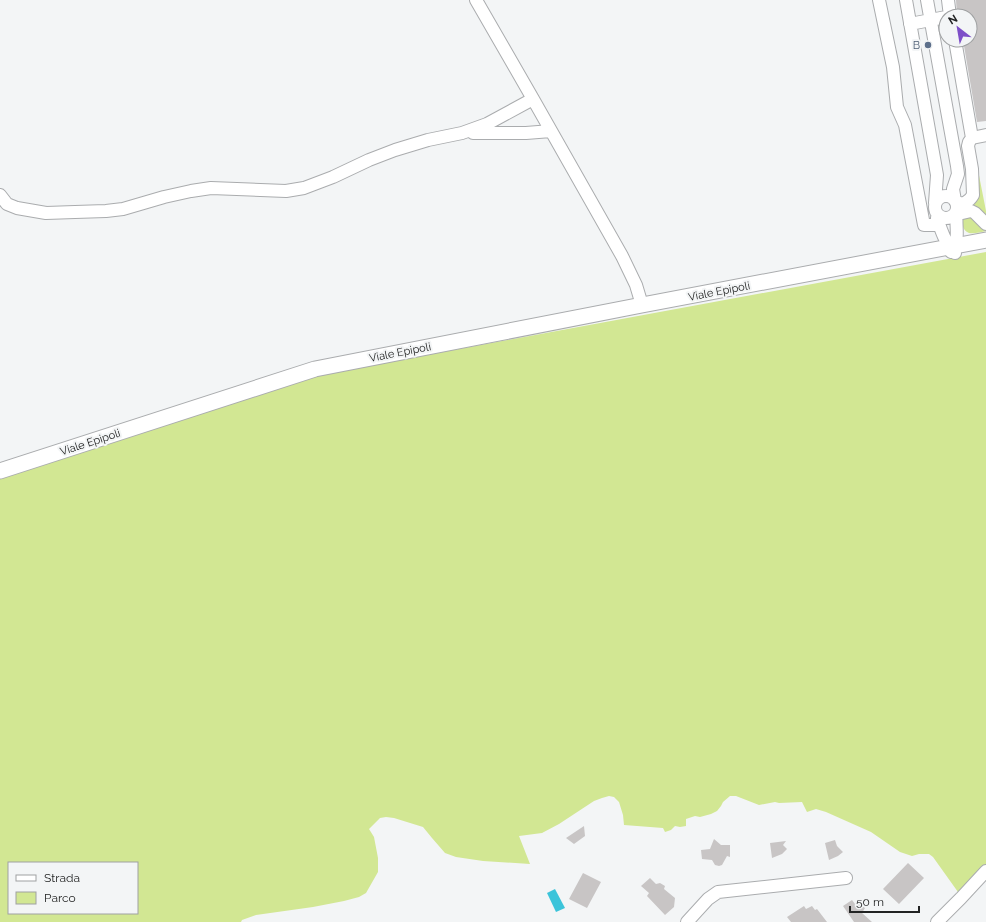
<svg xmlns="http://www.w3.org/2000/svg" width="986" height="922" font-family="Raleway,sans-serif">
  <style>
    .green { fill: #d2e793; fill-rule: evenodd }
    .water { fill: #3bc4da }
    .building { fill: #c8c5c5 }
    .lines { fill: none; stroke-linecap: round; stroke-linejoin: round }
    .minor-casing { stroke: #aaacae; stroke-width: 14 }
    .major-casing { stroke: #aaacae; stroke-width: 17 }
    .minor { stroke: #fff; stroke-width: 12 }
    .major { stroke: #fff; stroke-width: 15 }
    .service-dot { fill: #5c6f8a; stroke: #f3f5f6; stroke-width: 1.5 }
    .labels { text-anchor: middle; stroke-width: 4; stroke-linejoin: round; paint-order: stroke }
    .service-label { font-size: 11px; fill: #4e5e75; stroke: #f3f5f6; text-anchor: end }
    .street-label { font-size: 11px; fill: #222323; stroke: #f3f5f6 }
  </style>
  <rect width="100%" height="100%" fill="#f3f5f6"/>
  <path class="green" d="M975 155 986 211V219L967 206Z
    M972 216 986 229V231C981 232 974 234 969 233 963 231 959 221 966 217 968 216 970 216 972 216Z
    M986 252V865L958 896V892L933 857 929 854H919L912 856 900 852 871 832 826 812 816 809 807 812 802 802 779 803 775 802 759 805 736 796H730L723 802 721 806 717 811 711 814 700 817 695 816 686 819V826L680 827 675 826 671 830 665 832 663 828 624 825 623 815 619 802 614 797 609 796 602 798 594 801 559 824 542 833 519 836 530 864 483 861 456 857 445 853 432 838 423 827 394 818 386 817 380 818 369 829 374 837 378 858V872L366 893 359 897 344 901 313 907 256 915 242 920 241 922H0V479L315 377 334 372ZM9 863H137V913H9Z"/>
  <path class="water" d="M555 889 565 908 556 912 547 893Z"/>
  <path class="building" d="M956 0H986V121L977 122 963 40H970V16H957Z
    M584 826 585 836 574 844 566 838Z
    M714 839 721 845H730V857L727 856 722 865 719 866 715 865 712 860 702 859 701 850 710 849Z
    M835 840 837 846 843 852 838 856 829 860 825 843Z
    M786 841 783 845 787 849 782 854 772 858 770 843Z
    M908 863 924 878 899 904 883 889Z
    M583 873 601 882 587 908 569 899Z
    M650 878 656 884 660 883 665 886 664 889 675 898 674 907 665 915 647 896 649 893 641 886Z
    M852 900 855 904 857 903 865 908 862 913 872 922H854L843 906Z
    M804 906 806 909 812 906 815 910 817 909 827 922H791L787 917Z"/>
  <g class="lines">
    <g class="minor-casing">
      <path id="minor" d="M476 0 533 99 622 256 636 285 642 305
        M879 0 893 67 897 107 905 125 924 225H939
        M906 0 937 175 935 203
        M927 0 957 166 958 174 953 189 955 201C962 206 969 202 973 195L972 169 968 146 969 142 972 138 986 135
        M948 0 950 16
        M910 24 946 17
        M955 40 972 138
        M473 133H526L551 131
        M0 195 7 204 17 208 46 213 75 212 106 211 123 209 164 197 191 191 211 188 286 191 304 188 333 177 369 160 395 150 428 140 462 133 487 124 533 99
        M935 207a11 11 0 1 1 22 0a11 11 0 1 1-22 0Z
        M954 215 971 211 975 213 986 224
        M937 218C941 230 946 245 955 253
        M951 252 955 249C959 237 955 223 957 210
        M687 922 708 899 718 892 846 878
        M937 922 961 898 986 871"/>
    </g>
    <g class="major-casing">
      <path id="major" d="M0 471 315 369 642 305 986 240"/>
    </g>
    <use href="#minor" class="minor"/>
    <use href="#major" class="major"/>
  </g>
  <circle class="service-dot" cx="928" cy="45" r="4"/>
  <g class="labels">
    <g class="service-label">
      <text x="920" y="49">B</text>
    </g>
    <g class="street-label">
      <text transform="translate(719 291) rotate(-11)" y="4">Viale Epipoli</text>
      <text transform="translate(400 352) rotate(-11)" y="4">Viale Epipoli</text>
      <text transform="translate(90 442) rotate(-18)" y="4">Viale Epipoli</text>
    </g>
  </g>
  <rect x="8" y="862" width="130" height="52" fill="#f3f5f6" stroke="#9fa1a2"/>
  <rect x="16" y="875" width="20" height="6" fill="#ffffff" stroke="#9fa1a2"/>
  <text x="44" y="882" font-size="12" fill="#222323">Strada</text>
  <rect x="16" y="892" width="20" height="12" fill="#d2e793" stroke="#9fa1a2"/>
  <text x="44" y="902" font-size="12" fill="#222323">Parco</text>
  <g transform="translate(958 28) rotate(329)"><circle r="19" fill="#f3f5f6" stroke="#9fa1a2"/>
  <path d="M0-3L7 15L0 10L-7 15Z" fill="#7e4fc8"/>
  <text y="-6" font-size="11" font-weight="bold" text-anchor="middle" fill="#222323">N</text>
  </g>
  <path d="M850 906v6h69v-6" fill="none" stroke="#222323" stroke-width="2"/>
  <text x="856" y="906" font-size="12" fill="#222323" stroke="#f3f5f6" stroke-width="3" paint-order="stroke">50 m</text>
</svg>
